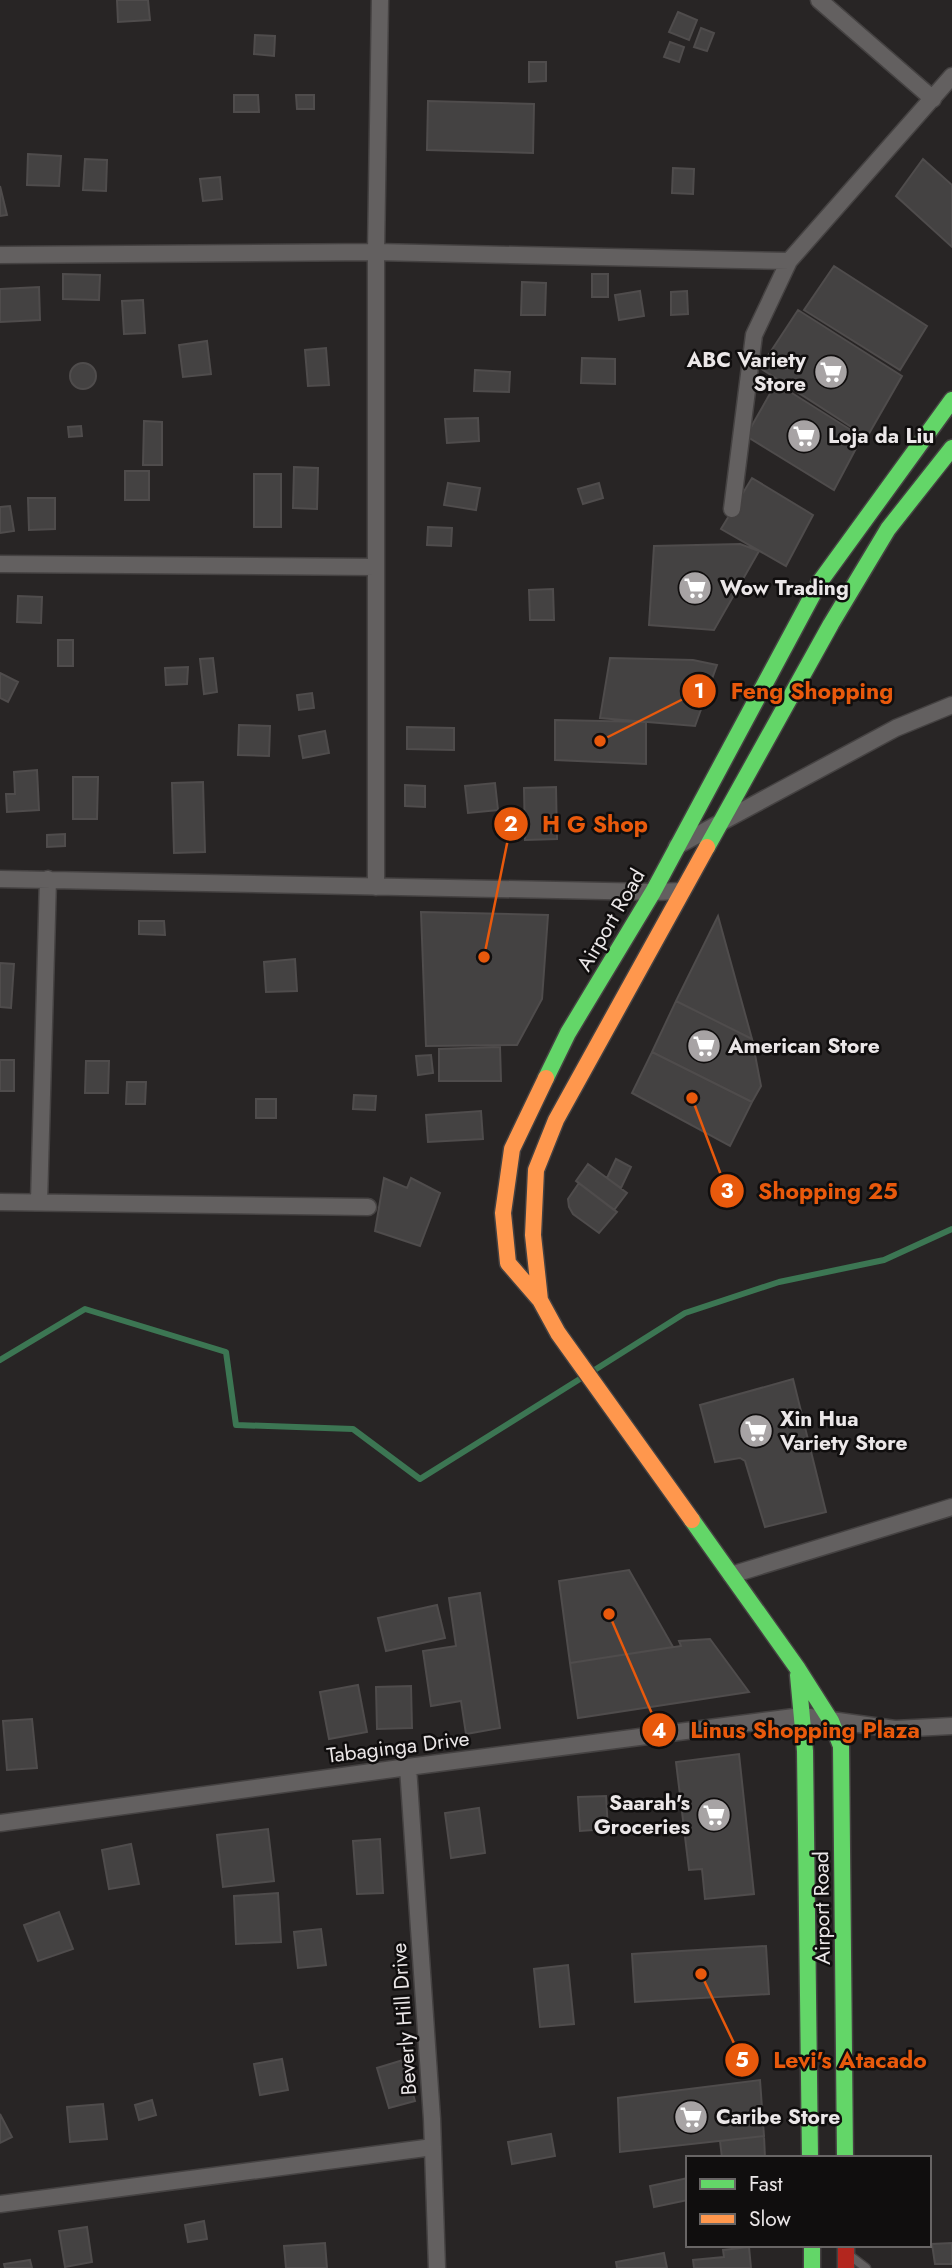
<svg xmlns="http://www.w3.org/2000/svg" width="952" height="2268" font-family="Jost,sans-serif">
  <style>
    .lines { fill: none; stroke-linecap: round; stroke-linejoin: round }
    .stream { stroke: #3c7653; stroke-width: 6 }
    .building { fill: #444242; stroke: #4f4c4c; stroke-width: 2 }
    .lane-casing { stroke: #454242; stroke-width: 11 }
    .street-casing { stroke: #454242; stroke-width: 19 }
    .fast-casing { stroke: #454242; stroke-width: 19 }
    .slow-casing { stroke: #454242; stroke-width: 19 }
    .jam-casing { stroke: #454242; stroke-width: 19 }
    .lane { stroke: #636060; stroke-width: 8 }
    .street { stroke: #636060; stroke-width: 16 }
    .fast { stroke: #63d668; stroke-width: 16 }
    .slow { stroke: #ff974d; stroke-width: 16 }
    .jam { stroke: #b3261e; stroke-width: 16 }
    .labels { text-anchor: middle; stroke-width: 5; stroke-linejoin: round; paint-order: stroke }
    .poi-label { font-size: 21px; font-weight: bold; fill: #ebe7e8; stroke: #100e0e; text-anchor: start }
    .street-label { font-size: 21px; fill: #ebe7e8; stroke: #100e0e }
    .leader { fill: none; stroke: #e8590c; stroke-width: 2.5 }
    .callout-dot { fill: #e8590c; stroke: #100e0e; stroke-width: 2.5 }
    .mark-label { font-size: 21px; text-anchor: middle; font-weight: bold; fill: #fff }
    .callout-label { font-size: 23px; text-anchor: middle; font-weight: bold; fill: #e8590c; stroke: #100e0e; stroke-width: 5; stroke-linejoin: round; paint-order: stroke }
  </style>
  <rect width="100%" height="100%" fill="#282525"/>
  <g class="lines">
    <path class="stream" d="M0 1360 85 1309 226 1352 236 1425 353 1429 420 1479 583 1377
      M593 1371 685 1313 779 1282 884 1260 952 1229"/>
  </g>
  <path class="building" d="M117 0H148L150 20 118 22Z
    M678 12 697 20 689 40 669 32Z
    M701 28 714 33 707 51 694 47Z
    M255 35 275 36 274 56 254 54Z
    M670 42 684 47 679 62 664 57Z
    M529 62H546V81L529 82Z
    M234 95H258L259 112H234Z
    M296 95H314V109H297Z
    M428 101 534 104 533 153 427 150Z
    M28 154 61 156 59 186 27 185Z
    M85 159 107 160 106 191 83 190Z
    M923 159 952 185V247L896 196Z
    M673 168 694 169 693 194 672 193Z
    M220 177 222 199 203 201 200 179Z
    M0 186 7 215 0 216Z
    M834 266 927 326 900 370 804 310Z
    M63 274 100 275 99 300 63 299Z
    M592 274H608V297H592Z
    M522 282 546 283 545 315H521Z
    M39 287 40 320 0 322V289Z
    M640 291 644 316 619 320 615 295Z
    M687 291 688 314 671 315V292Z
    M143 300 145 333 124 334 122 301Z
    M798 310 902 376 867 437 760 368Z
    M207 341 211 374 183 377 179 345Z
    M326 348 329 385 308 386 305 350Z
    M582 358 615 359V384L581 383Z
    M70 376a13 13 0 1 1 26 0a13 13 0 1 1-26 0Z
    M475 370 510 372 509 392 474 391Z
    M776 383 862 437 834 490 746 436Z
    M478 418 479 441 447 443 445 419Z
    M144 421 162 422V465H143Z
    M81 426 82 436 69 437 68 427Z
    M294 467 318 468 317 509 293 508Z
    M125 471H149V500H125Z
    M254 474H281V527H254Z
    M752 478 813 515 786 566 721 529Z
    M448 483 480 488 476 510 444 505Z
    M599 483 603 498 583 504 578 489Z
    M28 498H55V529L29 530Z
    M10 506 14 531 0 533V507Z
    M428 527 452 528 451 546 427 545Z
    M740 544 759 551 714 630 649 625 654 546Z
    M553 589 554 620H530L529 590Z
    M18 596 42 597 41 623 17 622Z
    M58 640H73V666H58Z
    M213 658 217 692 204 694 200 659Z
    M610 658 693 660 717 665 695 726 600 718Z
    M188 667 187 684 166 685 165 668Z
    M0 673 18 682 8 702 0 698Z
    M312 693 314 708 299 710 297 695Z
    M555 720 646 722V764L555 760Z
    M239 725 270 726 269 756 238 755Z
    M407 727 454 728V750L407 749Z
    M325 731 329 753 303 758 299 736Z
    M37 770 39 810 7 812 6 794H15L14 772Z
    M73 777H98L97 819H73Z
    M203 782 205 852 174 853 172 783Z
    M495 783 498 810 468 813 465 786Z
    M405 785 425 786V807L405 806Z
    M556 787 557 839 525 840 524 788Z
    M65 834V846L47 847V835Z
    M421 912 548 915 542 999 517 1045 426 1046Z
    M718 916 752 1039 676 1001Z
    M139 921H164L165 935 139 934Z
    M295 959 297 991 266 992 264 962Z
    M0 963 14 964 11 1008 0 1007Z
    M676 1001 752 1039 761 1086 752 1102 652 1052Z
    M500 1047 501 1081H439V1049Z
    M652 1052 752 1102 730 1146 632 1093Z
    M431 1055 433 1073 418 1075 416 1056Z
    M0 1060H14V1091H0Z
    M86 1061H109L108 1093H85Z
    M127 1082H146L145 1104H126Z
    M354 1095 376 1096 375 1110 353 1109Z
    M256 1099H276V1118H256Z
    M481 1111 483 1139 428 1142 426 1115Z
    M616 1159 631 1167 621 1188 607 1178Z
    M588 1164 627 1193 614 1210 576 1181Z
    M384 1178 407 1188 411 1178 440 1193 420 1246 375 1231Z
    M579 1183 617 1212 599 1233 573 1214 569 1207 568 1199Z
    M793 1379 826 1512 765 1527 745 1461 740 1458 715 1462 700 1405Z
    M629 1570 673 1647 570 1663 559 1581Z
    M480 1593 500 1728 466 1734 461 1701 431 1706 423 1651 456 1646 449 1598Z
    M437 1605 445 1638 386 1651 378 1618Z
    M710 1639 749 1692 578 1718 570 1663 681 1646 679 1641Z
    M358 1685 367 1732 329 1739 320 1692Z
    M411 1686 412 1728 377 1729 376 1687Z
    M32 1719 37 1768 7 1770 3 1721Z
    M739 1754 754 1894 705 1899 702 1869 689 1870 676 1762Z
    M606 1796 608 1829 580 1831 578 1797Z
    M479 1808 485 1853 451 1858 445 1813Z
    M268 1829 274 1881 223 1887 217 1835Z
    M380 1839 383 1893 357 1894 353 1841Z
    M131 1844 139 1884 109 1889 102 1850Z
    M278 1893 281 1942 236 1944 234 1896Z
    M59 1912 73 1949 38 1961 24 1925Z
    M321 1929 326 1965 298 1968 294 1932Z
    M766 1946 769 1994 635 2002 632 1954Z
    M568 1965 574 2024 540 2027 534 1969Z
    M282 2059 288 2090 260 2095 254 2064Z
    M403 2060 415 2101 389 2108 377 2068Z
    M760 2080 764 2136 620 2152 618 2098Z
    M152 2100 156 2115 139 2120 135 2105Z
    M103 2104 107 2139 70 2142 67 2107Z
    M0 2114 12 2137 0 2143Z
    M551 2134 555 2156 512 2164 508 2142Z
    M764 2136 765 2158H722L720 2141Z
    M688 2178V2200L654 2207 650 2186Z
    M204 2221 207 2239 188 2242 185 2225Z
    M87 2227 92 2262 65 2267 59 2231Z
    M325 2243 327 2268H286L284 2246Z
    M952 2243V2264H935L932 2244Z
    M749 2247 751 2268H694L693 2260 724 2257 723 2250Z
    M664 2253 667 2268H617L616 2262Z
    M30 2260 32 2268H5L4 2264Z"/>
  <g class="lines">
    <g class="lane-casing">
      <path id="lane" d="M849 2255 866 2268"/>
    </g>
    <g class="street-casing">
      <path id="street" d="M819 0 933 99
        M0 255 376 252 789 261 952 76
        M732 509 754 335 789 261
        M0 564 376 567
        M677 846 896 728 952 705
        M0 879 653 892 682 891
        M376 887V252L380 0
        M0 1202 368 1207
        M39 1202 48 879
        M731 1575 952 1507
        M408 1767 432 2119 437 2268
        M0 1823 408 1767 802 1716 895 1729 952 1726
        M0 2204 433 2147"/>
    </g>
    <g class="fast-casing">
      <path id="fast" d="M707 847 831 624 888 529 952 448
        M546 1078 568 1033 653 892 819 583 952 400
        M692 1520 798 1669 831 1721 841 1746 845 2158
        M798 1675 805 1751 810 2158
        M812 2245V2268"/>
    </g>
    <g class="slow-casing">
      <path id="slow" d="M546 1078 512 1149 503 1213 508 1263 540 1300 558 1333 692 1520
        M540 1300 533 1235 536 1170 556 1120 707 847"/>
    </g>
    <g class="jam-casing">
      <path id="jam" d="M846 2245V2268"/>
    </g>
    <use href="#lane" class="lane"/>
    <use href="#street" class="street"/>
    <use href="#fast" class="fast"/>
    <use href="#slow" class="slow"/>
    <use href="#jam" class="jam"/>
  </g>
  <defs>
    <g id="supermarket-disc" transform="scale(1.75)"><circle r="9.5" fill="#a7a3a4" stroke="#100e0e"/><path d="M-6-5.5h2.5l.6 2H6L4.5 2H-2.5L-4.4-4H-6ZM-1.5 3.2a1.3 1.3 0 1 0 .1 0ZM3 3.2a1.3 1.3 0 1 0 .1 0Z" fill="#fff"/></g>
  </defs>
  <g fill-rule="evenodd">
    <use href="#supermarket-disc" x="831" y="372"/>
    <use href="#supermarket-disc" x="804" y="436"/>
    <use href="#supermarket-disc" x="695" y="588"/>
    <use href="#supermarket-disc" x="704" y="1046"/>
    <use href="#supermarket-disc" x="756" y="1431"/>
    <use href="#supermarket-disc" x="714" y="1815"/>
    <use href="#supermarket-disc" x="691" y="2117"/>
  </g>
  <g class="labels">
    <g class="poi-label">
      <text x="806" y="367" text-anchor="end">ABC Variety<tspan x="806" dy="24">Store</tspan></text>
      <text x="828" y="443">Loja da Liu</text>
      <text x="720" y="595">Wow Trading</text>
      <text x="728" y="1053">American Store</text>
      <text x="780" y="1426">Xin Hua<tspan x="780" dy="24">Variety Store</tspan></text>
      <text x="690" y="1810" text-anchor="end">Saarah's<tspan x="690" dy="24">Groceries</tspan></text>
      <text x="716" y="2124">Caribe Store</text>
    </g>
    <g class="street-label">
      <text transform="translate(611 920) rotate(-60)" y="7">Airport Road</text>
      <text transform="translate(398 1747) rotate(-7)" y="7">Tabaginga Drive</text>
      <text transform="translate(822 1908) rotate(-91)" y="7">Airport Road</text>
      <text transform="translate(404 2019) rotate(-94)" y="7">Beverly Hill Drive</text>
    </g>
  </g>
  <path class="leader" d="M600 741L699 691M484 957L511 824M692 1098L727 1191M609 1614L659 1730M701 1974L742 2060"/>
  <g class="callout-dot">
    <circle cx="600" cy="741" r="7"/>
    <circle cx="484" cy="957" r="7"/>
    <circle cx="692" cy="1098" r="7"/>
    <circle cx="609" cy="1614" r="7"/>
    <circle cx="701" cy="1974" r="7"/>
    <circle cx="699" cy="691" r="18"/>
    <circle cx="511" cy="824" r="18"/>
    <circle cx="727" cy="1191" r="18"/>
    <circle cx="659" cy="1730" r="18"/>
    <circle cx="742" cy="2060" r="18"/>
  </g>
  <g class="mark-label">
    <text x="699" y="698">1</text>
    <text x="511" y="831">2</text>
    <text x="727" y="1198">3</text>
    <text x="659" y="1738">4</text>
    <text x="742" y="2067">5</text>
  </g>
  <g class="callout-label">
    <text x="812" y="699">Feng Shopping</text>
    <text x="595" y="832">H G Shop</text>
    <text x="828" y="1199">Shopping 25</text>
    <text x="805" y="1738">Linus Shopping Plaza</text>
    <text x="850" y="2068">Levi's Atacado</text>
  </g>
  <rect x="686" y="2156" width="245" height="91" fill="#100e0e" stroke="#686565" stroke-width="2"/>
  <rect x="700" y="2179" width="35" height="10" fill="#63d668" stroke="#686565" stroke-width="2"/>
  <text x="749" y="2191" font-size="21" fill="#ebe7e8">Fast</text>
  <rect x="700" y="2214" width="35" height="10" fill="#ff974d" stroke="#686565" stroke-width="2"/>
  <text x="749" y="2226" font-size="21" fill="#ebe7e8">Slow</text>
</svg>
